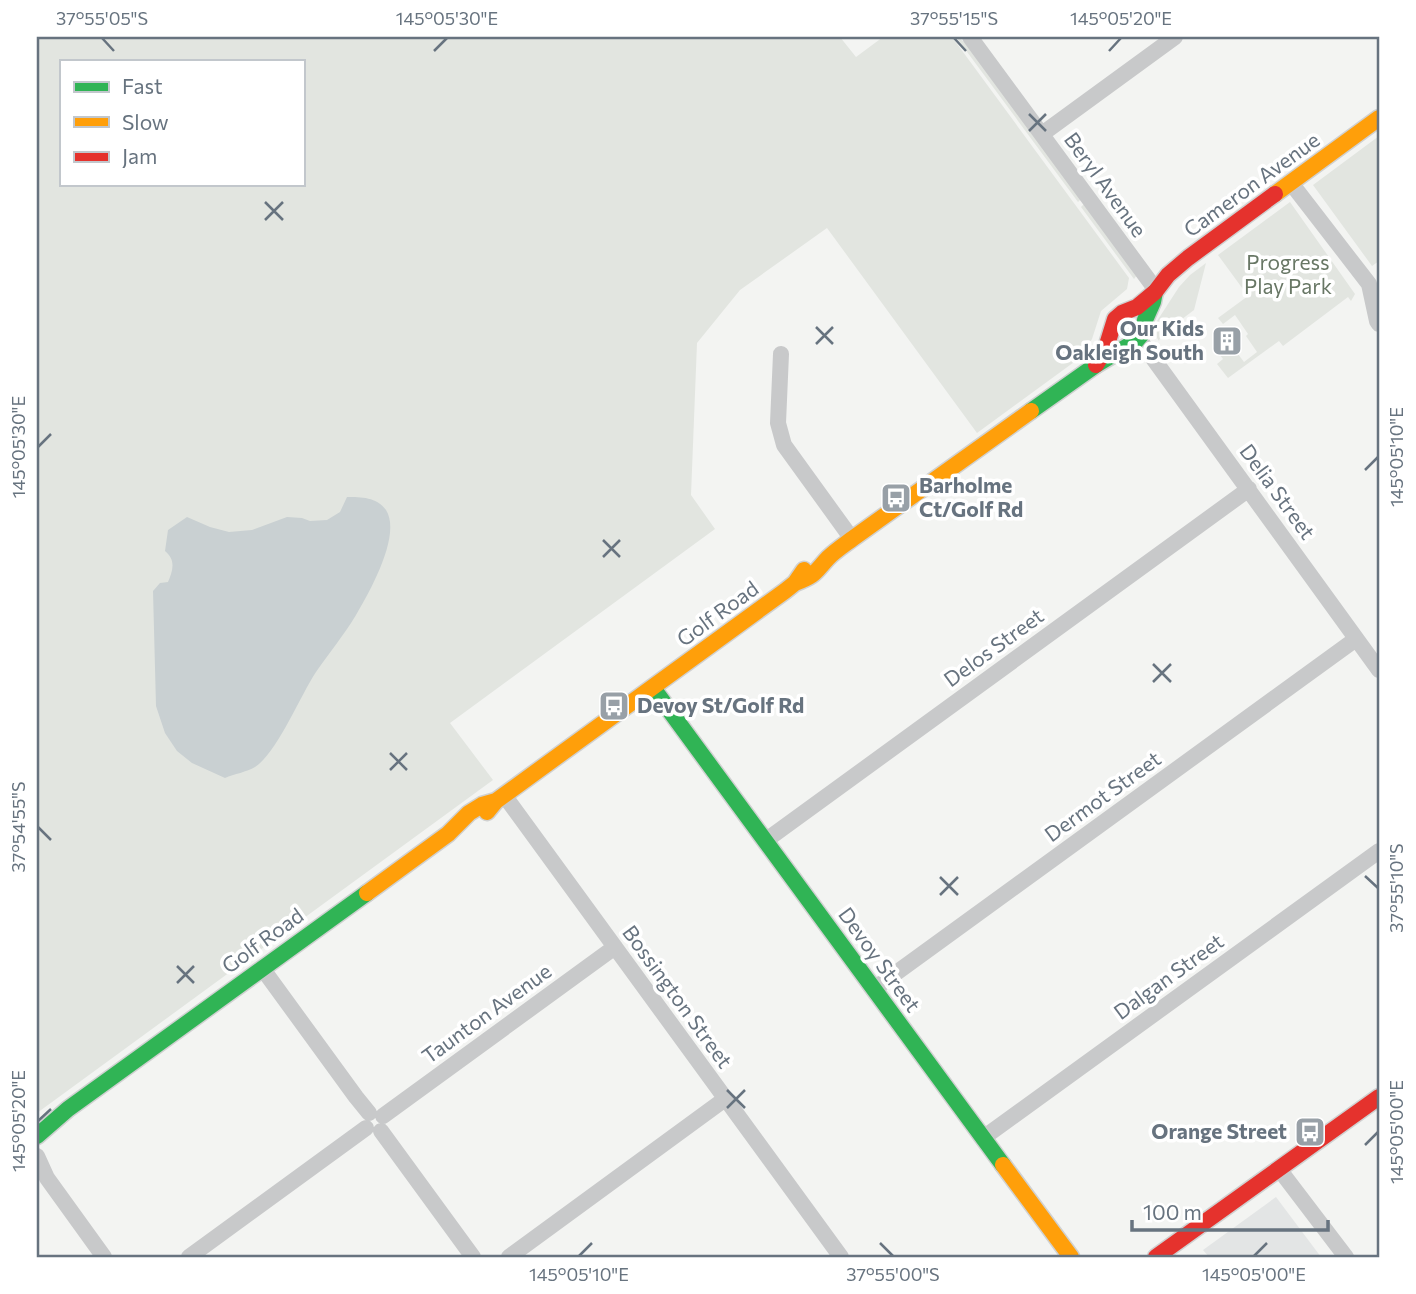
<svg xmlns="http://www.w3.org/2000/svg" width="1416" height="1294" font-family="Commissioner,sans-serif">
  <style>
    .built { fill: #e3e5e5 }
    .green { fill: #e2e5e0; fill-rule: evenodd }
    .water { fill: #c9d0d2 }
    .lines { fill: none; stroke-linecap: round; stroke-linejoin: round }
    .fast-casing { stroke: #d0d1d1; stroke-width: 19 }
    .slow-casing { stroke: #d0d1d1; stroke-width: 19 }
    .jam-casing { stroke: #d0d1d1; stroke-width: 19 }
    .street { stroke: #c8c9ca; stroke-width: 16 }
    .fast { stroke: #30b455; stroke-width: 16 }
    .slow { stroke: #ff9f0a; stroke-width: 16 }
    .jam { stroke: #e5322d; stroke-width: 16 }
    .ticks { fill: none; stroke: #67737f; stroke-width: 2.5 }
    .labels { text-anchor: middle; stroke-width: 7; stroke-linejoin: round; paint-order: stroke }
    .street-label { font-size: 21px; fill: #67737f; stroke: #fff }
    .park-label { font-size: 21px; fill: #687765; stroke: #fff }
    .poi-label { font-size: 21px; font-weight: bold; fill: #67737f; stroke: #fff; text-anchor: end }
    .neatline { fill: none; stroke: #67737f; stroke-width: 2.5 }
    .ticks-label { font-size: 18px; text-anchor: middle; fill: #67737f }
  </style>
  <rect width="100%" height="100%" fill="#f3f4f2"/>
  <path class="built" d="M1276 1197 1321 1257H1209L1203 1250Z"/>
  <path class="green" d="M37 37H840L856 57 883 37H952L1129 278 1127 289 1101 311 1092 339 1081 357 977 433 827 228 740 290 697 343 691 495 715 529 450 723 493 780 37 1113ZM61 61H303V184H61Z
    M956 37H959L973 51 1081 199 1078 202Z
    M1379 136V261L1372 266 1313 185Z
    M1290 202 1355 294 1351 301 1348 297 1283 346 1279 341 1228 378 1217 364 1223 359 1220 355 1232 346 1244 362 1257 352 1246 336 1248 334 1235 315 1223 324 1218 318 1248 296 1218 255Z
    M1083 205H1085L1137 275 1134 279 1081 207Z
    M1206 263 1194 310 1161 335 1159 341 1154 333 1157 321 1179 287 1190 275Z"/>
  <path class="water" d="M347 497C361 497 377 497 386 510 402 535 369 593 356 615 344 635 329 653 316 672 300 696 277 753 255 767 247 772 234 774 225 778L192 763 177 751 165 733 156 706 153 591 160 583 168 582C173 570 176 560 165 551L168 530 187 517 210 527 229 532 252 530 287 517 302 518 310 521 327 520 340 512Z"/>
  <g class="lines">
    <g class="fast-casing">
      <path id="fast" d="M1031 411 1096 365 1136 341 1142 334 1145 320 1153 302 1155 292
        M653 688 1003 1165
        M37 1136 68 1109 367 893"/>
    </g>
    <g class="slow-casing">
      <path id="slow" d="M1275 194 1379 118
        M795 583C816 575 814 573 828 558 835 551 844 545 852 539L1031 411
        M487 812 496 801 785 591 795 583 804 570
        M367 893 448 834 469 813 482 805 496 801
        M1003 1165 1071 1257"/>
    </g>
    <g class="jam-casing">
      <path id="jam" d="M1096 365 1106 348 1115 319 1122 313 1137 307 1155 292 1168 275 1188 258 1275 194
        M1156 1257 1379 1097"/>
    </g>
    <path class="street" d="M970 37 1156 290
      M1042 134 1175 37
      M1291 183 1369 284 1377 321 1379 324
      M1139 339 1379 670
      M781 354 778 423 784 445 852 539
      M504 795 841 1257
      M765 841 1249 489
      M262 968 356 1097 369 1113
      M874 989 1356 639
      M383 1116 615 947
      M381 1131 473 1257
      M983 1138 1379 851
      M37 1156 47 1178 104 1257
      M1279 1169 1346 1257
      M189 1257 366 1128
      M509 1257 725 1099"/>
    <use href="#fast" class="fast"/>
    <use href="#slow" class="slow"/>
    <use href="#jam" class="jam"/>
  </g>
  <path class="ticks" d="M102 38 114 51M954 38 966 51M434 51 447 38M1109 51 1121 38M1029 114 1046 131M1029 131 1046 114M265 202 283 220M265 220 283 202M816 327 833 344M816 344 833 327M38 447 51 434M1365 470 1378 457M603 540 620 557M603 557 620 540M1153 664 1171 682M1153 682 1171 664M390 753 407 770M390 770 407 753M38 827 51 840M1365 876 1378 888M940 877 958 895M940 895 958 877M177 966 194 983M177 983 194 966M727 1090 745 1108M727 1108 745 1090M38 1121 51 1109M1365 1145 1378 1132M880 1243 893 1256M579 1256 592 1243M1254 1256 1267 1243"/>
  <defs>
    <g id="building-square" transform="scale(1.575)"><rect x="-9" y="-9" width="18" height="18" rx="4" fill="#98a0a7" stroke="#fff"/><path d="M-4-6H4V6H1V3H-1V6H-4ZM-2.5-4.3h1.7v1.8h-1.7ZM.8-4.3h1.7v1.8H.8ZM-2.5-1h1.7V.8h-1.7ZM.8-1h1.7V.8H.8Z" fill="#fff"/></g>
    <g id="bus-square" transform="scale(1.575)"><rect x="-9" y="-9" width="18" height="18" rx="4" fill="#98a0a7" stroke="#fff"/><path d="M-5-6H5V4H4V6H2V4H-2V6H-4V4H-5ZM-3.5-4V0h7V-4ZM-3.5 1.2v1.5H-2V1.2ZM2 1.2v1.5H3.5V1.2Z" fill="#fff"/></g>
  </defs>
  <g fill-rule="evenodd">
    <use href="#building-square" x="1227" y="341"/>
    <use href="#bus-square" x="896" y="498"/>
    <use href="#bus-square" x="614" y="706"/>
    <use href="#bus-square" x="1310" y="1132"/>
  </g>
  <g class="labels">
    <g class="street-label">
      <text transform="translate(1105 185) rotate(54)" y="7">Beryl Avenue</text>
      <text transform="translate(1252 185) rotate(-36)" y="7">Cameron Avenue</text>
      <text transform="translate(1277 492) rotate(54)" y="7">Delia Street</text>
      <text transform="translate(718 614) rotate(-36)" y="7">Golf Road</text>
      <text transform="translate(994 648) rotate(-36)" y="7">Delos Street</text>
      <text transform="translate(1103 797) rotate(-36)" y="7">Dermot Street</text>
      <text transform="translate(263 941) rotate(-36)" y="7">Golf Road</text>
      <text transform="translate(879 960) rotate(54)" y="7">Devoy Street</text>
      <text transform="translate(1169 977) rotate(-36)" y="7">Dalgan Street</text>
      <text transform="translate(677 997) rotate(54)" y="7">Bossington Street</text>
      <text transform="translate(487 1014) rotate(-36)" y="7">Taunton Avenue</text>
    </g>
    <g class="park-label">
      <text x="1288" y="270">Progress<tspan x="1288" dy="24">Play Park</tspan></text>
    </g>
    <g class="poi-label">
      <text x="1204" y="336">Our Kids<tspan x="1204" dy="24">Oakleigh South</tspan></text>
      <text x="919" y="493" text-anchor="start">Barholme<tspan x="919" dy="24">Ct/Golf Rd</tspan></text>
      <text x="637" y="713" text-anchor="start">Devoy St/Golf Rd</text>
      <text x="1287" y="1139">Orange Street</text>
    </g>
  </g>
  <rect width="1416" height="1294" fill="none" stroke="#ffffff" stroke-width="77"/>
  <rect x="60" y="60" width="245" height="126" fill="#ffffff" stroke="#c2c7cc" stroke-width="2"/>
  <rect x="74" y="82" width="35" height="10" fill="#30b455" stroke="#c2c7cc" stroke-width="2"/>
  <text x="122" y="94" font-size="21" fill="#67737f">Fast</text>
  <rect x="74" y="117" width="35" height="10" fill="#ff9f0a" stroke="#c2c7cc" stroke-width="2"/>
  <text x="122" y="130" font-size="21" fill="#67737f">Slow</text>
  <rect x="74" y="152" width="35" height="10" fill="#e5322d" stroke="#c2c7cc" stroke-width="2"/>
  <text x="122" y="164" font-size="21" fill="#67737f">Jam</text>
  <path d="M1132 1220v10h196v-10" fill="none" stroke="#67737f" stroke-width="3.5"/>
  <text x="1143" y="1220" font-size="21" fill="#67737f" stroke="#ffffff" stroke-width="5" paint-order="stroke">100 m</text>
  <rect x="38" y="38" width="1340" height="1218" class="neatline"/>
  <g class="ticks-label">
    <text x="102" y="25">37°55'05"S</text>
    <text x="447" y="25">145°05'30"E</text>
    <text x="954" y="25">37°55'15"S</text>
    <text x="1121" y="25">145°05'20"E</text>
    <text transform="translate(19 447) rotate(-90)" y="6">145°05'30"E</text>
    <text transform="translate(1397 457) rotate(-90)" y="6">145°05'10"E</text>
    <text transform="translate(19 827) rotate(-90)" y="6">37°54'55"S</text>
    <text transform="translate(1397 888) rotate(-90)" y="6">37°55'10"S</text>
    <text transform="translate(19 1121) rotate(-90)" y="6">145°05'20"E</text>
    <text transform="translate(1397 1132) rotate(-90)" y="6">145°05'00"E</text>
    <text x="579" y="1281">145°05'10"E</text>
    <text x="893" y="1281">37°55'00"S</text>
    <text x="1254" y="1281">145°05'00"E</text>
  </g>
</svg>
